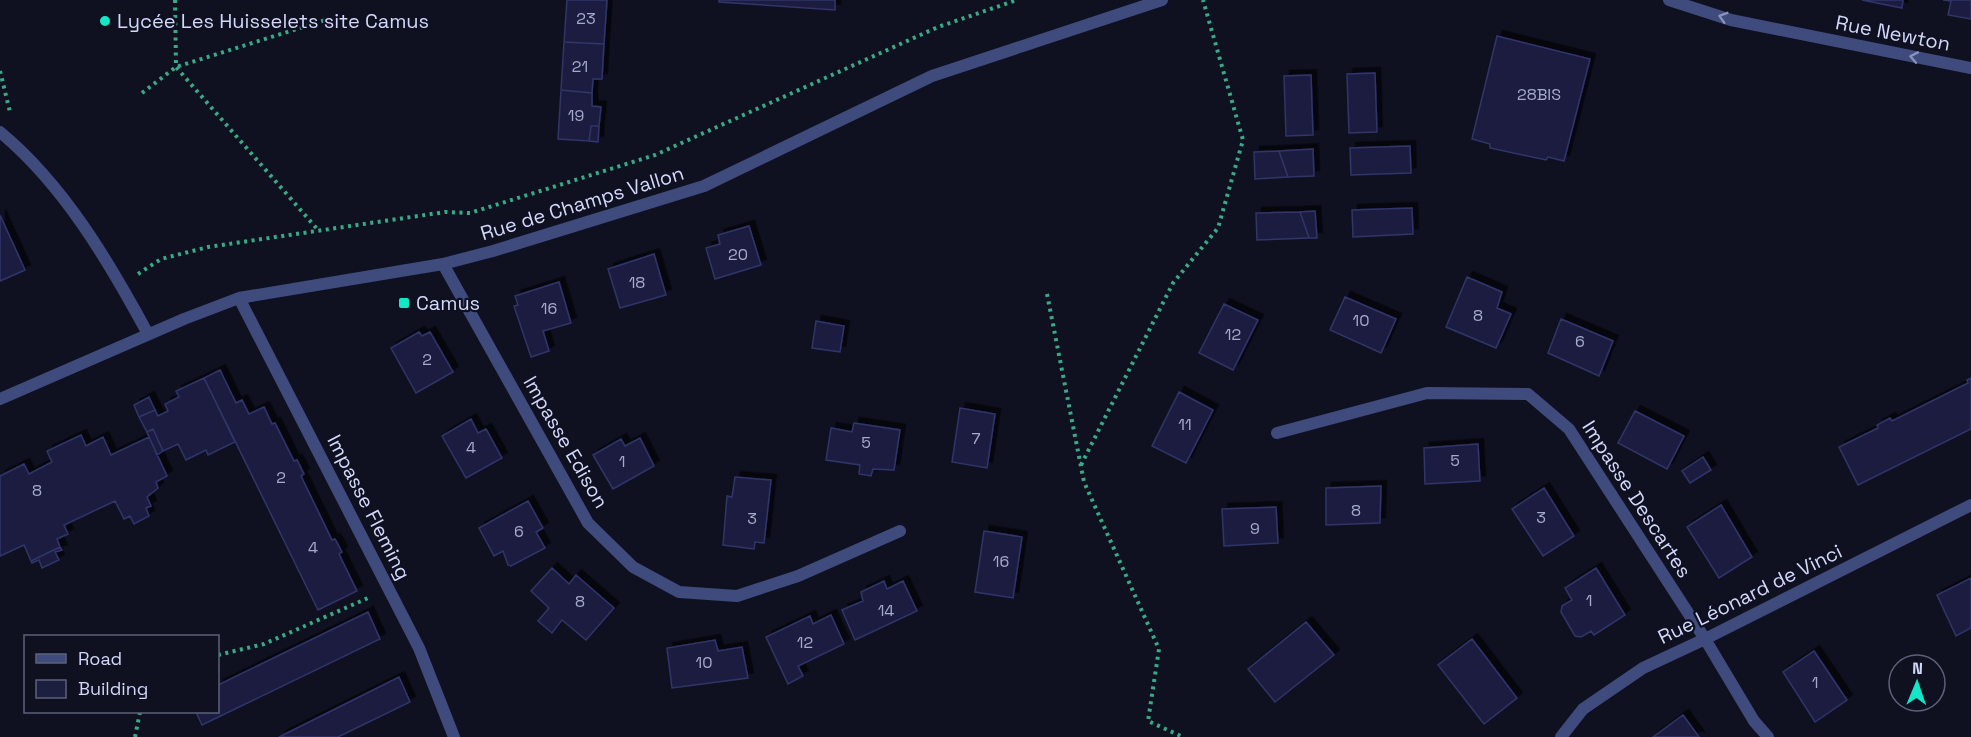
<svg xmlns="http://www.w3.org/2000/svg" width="1971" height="737" font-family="'Space Grotesk',sans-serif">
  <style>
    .building { fill: #1d1f40; stroke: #31346a; stroke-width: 1.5; filter: url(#shadow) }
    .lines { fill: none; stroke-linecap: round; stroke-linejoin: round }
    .path { stroke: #38aa86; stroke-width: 4; stroke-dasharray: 3 4.5; stroke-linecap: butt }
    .minor { stroke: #3e4b7c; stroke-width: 12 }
    .oneway { stroke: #8892bc }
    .poi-dot { fill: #13e7c7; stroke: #0f1121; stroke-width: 2 }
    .labels { text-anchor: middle; stroke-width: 4.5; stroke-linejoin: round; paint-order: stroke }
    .number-label { font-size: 16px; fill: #a6aacc }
    .poi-label { font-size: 20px; fill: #d3d8fb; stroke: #0f1121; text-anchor: start }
    .street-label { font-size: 20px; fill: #d3d8fb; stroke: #0f1121 }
  </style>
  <defs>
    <filter id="shadow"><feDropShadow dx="5.5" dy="-5.5" stdDeviation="0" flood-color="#0009"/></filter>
  </defs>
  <rect width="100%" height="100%" fill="#0f1121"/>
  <path class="building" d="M567 0H607L604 44 564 42Z
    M719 0H835V10L719 2Z
    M1862 0H1903L1902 8Z
    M1943 0H1971V19L1948 15 1951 1Z
    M1497 36 1590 59 1564 161 1548 157 1546 160 1490 148V144L1472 139Z
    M564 42 604 44 602 79H593L592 93 561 90Z
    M1375 73 1377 132 1349 133 1347 74Z
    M1311 75 1313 135 1286 136 1284 76Z
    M561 90 592 93V106L601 107 599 126H591L589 141 558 139Z
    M591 126H599L598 142 589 141Z
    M1410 146 1411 173 1351 175 1350 148Z
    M1313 149 1314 176 1288 177 1279 151Z
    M1279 151 1288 177 1255 179 1254 152Z
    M1412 208 1413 234 1353 237 1352 210Z
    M1315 211 1317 238H1309L1300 212Z
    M1300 212 1309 238 1257 240 1256 213Z
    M0 215 25 270 0 281Z
    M749 226 761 265 715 279 706 248 720 244 718 235Z
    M654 254 666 295 620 308 608 269Z
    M1467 277 1502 292 1497 308 1511 314 1496 348 1446 327Z
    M559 282 571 323 543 331 549 351 531 357 514 306 518 305 515 296Z
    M1345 297 1396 319 1381 353 1330 330Z
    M1224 304 1258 320 1233 370 1199 353Z
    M1561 319 1613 341 1599 376 1548 353Z
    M816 321 844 326 840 352 812 348Z
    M419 332 422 336 430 332 453 372 416 393 391 348Z
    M220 370 236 403 242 400 249 414 264 407 272 424 275 423 294 461 297 460 304 474 301 476 332 540 335 539 342 552 339 554 357 591 318 610 204 378Z
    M204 378 235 442 208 455 206 450 186 460 178 444 163 451 153 429 147 432 139 417 155 410 158 416 168 411 165 404 179 397 176 391Z
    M1971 378V429L1858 485 1839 447 1878 428 1877 425 1890 418 1892 421 1968 383 1967 380Z
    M1179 392 1213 410 1186 463 1152 446Z
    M149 397 155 410 139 417 134 405Z
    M960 408 995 414 987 468 952 462Z
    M1635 411 1684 436 1667 469 1618 443Z
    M471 419 478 433 486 429 502 458 466 478 442 436Z
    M854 423 900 430 894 470 873 469 871 476 859 474 860 465 826 460 831 428 852 432Z
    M153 429 163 451 157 455 147 432Z
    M81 435 86 446 103 437 111 455 149 437 167 476 156 482 158 488 147 497 151 506 146 508 149 516 134 524 130 516 124 519 115 501 64 525 68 534 57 539 60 547 31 561 24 545 0 556V476L24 464 29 474 52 462 47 451Z
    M640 438 654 466 613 489 593 455 621 439 625 446Z
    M1478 444 1480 481 1425 484 1424 448Z
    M1703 457 1711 470 1690 483 1682 471Z
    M735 477 771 480 764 543 755 542 754 549 723 545 727 496 732 497Z
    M1381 486 1380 523 1326 525V488Z
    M1544 488 1574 536 1543 556 1512 509Z
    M528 501 543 528 536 532 545 548 511 566 508 565 503 551 494 556 479 528Z
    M1721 505 1752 557 1719 578 1687 527Z
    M1276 507 1278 543 1224 546 1222 509Z
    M984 531 1022 537 1013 598 975 592Z
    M60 547 62 550 55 552 59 560 42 568 39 560 32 563 31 561Z
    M552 568 569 584 576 575 614 608 586 640 562 620 552 633 538 621 549 608 531 591Z
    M1596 568 1625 615 1594 635 1591 631 1581 637 1575 636 1561 612 1562 606 1572 600 1565 588Z
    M1971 578V628L1956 636 1937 595Z
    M884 581 887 589 903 581 917 611 855 640 842 610 863 601 861 592Z
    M368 612 380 639 202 725 196 712H218V685Z
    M831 615 844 644 798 666 803 676 788 684 766 637 810 616 813 624Z
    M1306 622 1334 655 1275 702 1248 669Z
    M1472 639 1517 698 1484 724 1438 665Z
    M715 640 718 651 742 647 748 678 672 688 667 648Z
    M1814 651 1847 700 1815 722 1783 672Z
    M399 677 410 702 338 737H279Z
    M1683 715 1699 737H1653Z"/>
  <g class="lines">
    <path class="path" d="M175 0 176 67 318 230
      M0 71 10 112
      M142 93 176 67 335 17
      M138 274 161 259 208 247 445 212 470 213 655 155 938 27 1017 0
      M1047 294 1084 482 1159 649 1148 721 1183 737
      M1081 465 1173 283 1218 228 1243 140 1203 0
      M218 655 264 644 368 598
      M135 737 140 712"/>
    <path class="minor" d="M1669 0 1731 20 1971 68
      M0 132C64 185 109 262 148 334
      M443 264 588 523 633 567 679 592 737 596 798 576 900 531
      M239 298 419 648 454 737
      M0 399 184 319 239 298 443 264 493 251 704 186 932 76 1162 0
      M1277 433 1427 393 1528 394 1569 429 1705 639 1754 721 1768 737
      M1561 737 1583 709 1643 668 1705 639 1971 505"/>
  </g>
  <defs><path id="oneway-chevron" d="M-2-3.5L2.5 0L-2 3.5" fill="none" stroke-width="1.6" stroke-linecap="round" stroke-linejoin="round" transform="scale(1.5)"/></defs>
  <g class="oneway">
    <use href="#oneway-chevron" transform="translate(1723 17) rotate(-163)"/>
    <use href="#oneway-chevron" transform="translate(1914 57) rotate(-169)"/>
  </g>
  <g class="poi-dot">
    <circle cx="105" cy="21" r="6"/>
    <rect x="398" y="297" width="12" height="12" rx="3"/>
  </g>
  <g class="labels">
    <g class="number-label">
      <text x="586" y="24">23</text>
      <text x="580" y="72">21</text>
      <text x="1539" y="100">28BIS</text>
      <text x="576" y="121">19</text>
      <text x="738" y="260">20</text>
      <text x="637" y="288">18</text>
      <text x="549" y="314">16</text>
      <text x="1478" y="321">8</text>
      <text x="1361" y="326">10</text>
      <text x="1233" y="340">12</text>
      <text x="1580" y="347">6</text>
      <text x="427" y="365">2</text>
      <text x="1185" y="430">11</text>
      <text x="976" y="444">7</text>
      <text x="866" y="448">5</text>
      <text x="471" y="453">4</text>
      <text x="1455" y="466">5</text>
      <text x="622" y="467">1</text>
      <text x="281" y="483">2</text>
      <text x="37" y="496">8</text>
      <text x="1356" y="516">8</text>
      <text x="1541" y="523">3</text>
      <text x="752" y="524">3</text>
      <text x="1255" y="534">9</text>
      <text x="519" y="537">6</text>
      <text x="313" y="553">4</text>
      <text x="1001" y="567">16</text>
      <text x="1589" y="606">1</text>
      <text x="580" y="607">8</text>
      <text x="886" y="616">14</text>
      <text x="805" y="648">12</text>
      <text x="704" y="668">10</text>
      <text x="1815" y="688">1</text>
    </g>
    <g class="poi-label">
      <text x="117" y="28">Lycée Les Huisselets site Camus</text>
      <text x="416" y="310">Camus</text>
    </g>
    <g class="street-label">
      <text transform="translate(1893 33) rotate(11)" y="7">Rue Newton</text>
      <text transform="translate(582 203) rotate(-17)" y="7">Rue de Champs Vallon</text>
      <text transform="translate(566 442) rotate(60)" y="7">Impasse Edison</text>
      <text transform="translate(1637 499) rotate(57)" y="7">Impasse Descartes</text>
      <text transform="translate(369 507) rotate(63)" y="7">Impasse Fleming</text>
      <text transform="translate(1750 594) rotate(-26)" y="7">Rue Léonard de Vinci</text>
    </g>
  </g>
  <rect x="24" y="635" width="195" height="78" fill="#0f1121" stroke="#5d6178" stroke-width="1.5"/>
  <rect x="36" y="654" width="30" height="9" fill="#3e4b7c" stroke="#5d6178" stroke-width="1.5"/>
  <text x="78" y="665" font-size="18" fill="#d3d8fb">Road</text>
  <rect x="36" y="680" width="30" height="18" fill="#1d1f40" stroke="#5d6178" stroke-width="1.5"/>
  <text x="78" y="695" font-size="18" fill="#d3d8fb">Building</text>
  <g transform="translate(1917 683) rotate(2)"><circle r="28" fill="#0f1121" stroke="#5d6178" stroke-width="1.5"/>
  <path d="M0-4.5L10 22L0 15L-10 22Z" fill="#13e7c7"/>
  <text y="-9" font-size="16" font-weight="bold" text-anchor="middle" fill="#d3d8fb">N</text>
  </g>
</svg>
